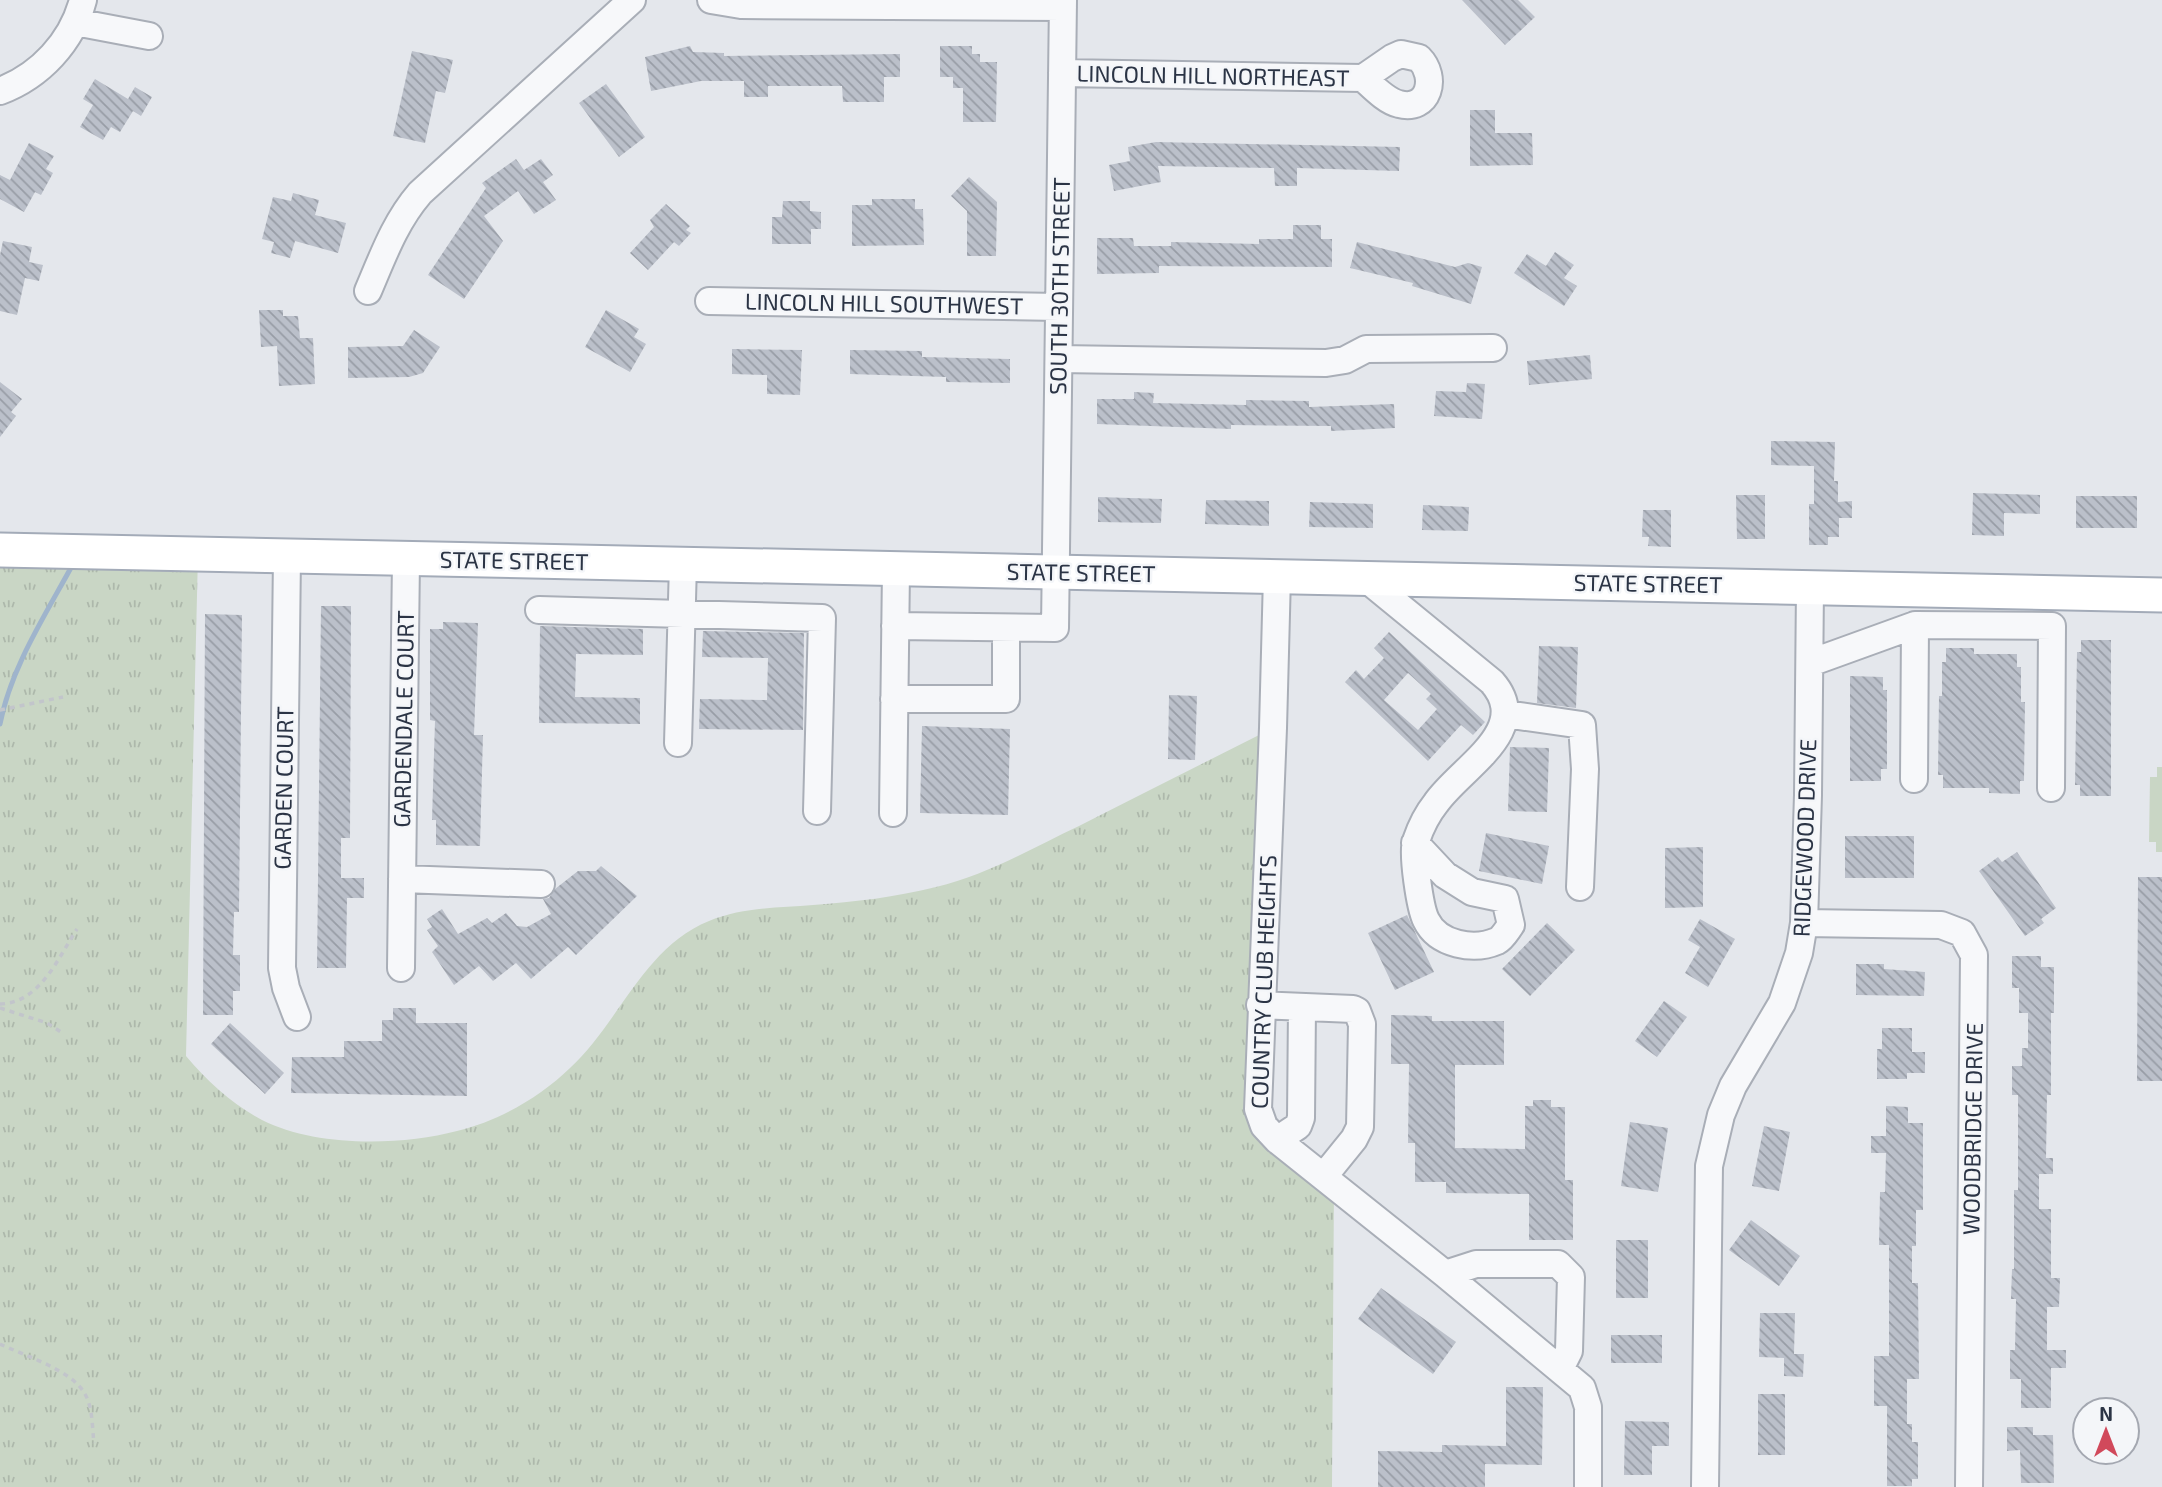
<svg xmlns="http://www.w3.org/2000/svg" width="2162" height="1487" font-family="'Exo 2',sans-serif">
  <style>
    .grass { fill: url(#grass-tufts) }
    .pitch { fill: #c9d6c5 }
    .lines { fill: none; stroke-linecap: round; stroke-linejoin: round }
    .stream { stroke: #9fb4cc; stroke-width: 5 }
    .building { fill: url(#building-back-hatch); fill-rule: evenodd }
    .minor-casing { stroke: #a9aeb7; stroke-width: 30 }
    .major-casing { stroke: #a3abb8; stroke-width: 37 }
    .path { stroke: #c2c5cb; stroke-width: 3.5; stroke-dasharray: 5 5; stroke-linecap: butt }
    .minor { stroke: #f7f8fa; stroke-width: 26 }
    .major { stroke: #fff; stroke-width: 33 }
    .labels { text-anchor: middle; stroke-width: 5; stroke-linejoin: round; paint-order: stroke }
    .street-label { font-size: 23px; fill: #2b3445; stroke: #f4f6f9 }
  </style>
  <defs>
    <pattern id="grass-tufts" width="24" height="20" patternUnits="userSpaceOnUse" patternTransform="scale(1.75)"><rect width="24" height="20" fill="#c9d6c5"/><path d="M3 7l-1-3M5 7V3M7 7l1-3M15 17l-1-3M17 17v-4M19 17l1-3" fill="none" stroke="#adb8ab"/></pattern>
    <pattern id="building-back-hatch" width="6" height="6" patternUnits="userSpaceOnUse" patternTransform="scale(1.75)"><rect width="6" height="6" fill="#bbc0ca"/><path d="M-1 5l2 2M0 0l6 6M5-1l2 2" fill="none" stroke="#989da6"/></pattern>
  </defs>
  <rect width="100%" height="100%" fill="#e4e7ec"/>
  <path class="grass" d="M0 550 198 554 186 1056C208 1082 232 1104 262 1120 315 1147 400 1146 457 1131 499 1121 540 1097 570 1068 619 1023 644 947 709 921 743 907 778 908 813 905 855 902 896 897 936 887 987 875 1032 848 1079 826 1143 793 1208 761 1273 728L1258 1109 1334 1184 1332 1487H0Z"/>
  <path class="pitch" d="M2157 767H2162V852H2156V842H2149L2150 777H2157Z"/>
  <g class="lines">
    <path class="stream" d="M0 724C11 667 46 614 73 564"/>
  </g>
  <path class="building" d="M1462 0H1518L1535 17 1505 45Z
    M690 46 693 52 724 53V56L900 54V77H884V102H843L842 86H768V97H744V81H701L651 91 645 57Z
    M940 46H972V54H980V62H997L996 122H963V88H953V77H940Z
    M412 51 453 60 445 93 436 91 425 143 393 136Z
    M95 79 128 99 135 87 152 97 141 116 133 111 120 132 111 127 103 140 80 127 93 105 83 99Z
    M606 84 645 137 619 157 579 103Z
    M1470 110H1495V133H1532L1533 165 1470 166Z
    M1156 142 1400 147 1399 171 1297 168V186H1275L1274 168 1158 166 1161 182 1114 191 1109 165 1130 161 1128 147Z
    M29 143 54 156 46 169 53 173 41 195 35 192 24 212 0 199V175L10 180Z
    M516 159 524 170 541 159 553 175 543 182 556 200 534 214 518 191 484 216 503 241 464 299 428 275 486 188 482 183Z
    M969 177 997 202 996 256H967V211L951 196Z
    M293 193 319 200 315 215 346 223 338 253 295 241 290 258 271 253 274 242 262 239 273 197 291 201Z
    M872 199H915V209H923L924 245 852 246V205H872Z
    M783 201H810V211L821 212V229H811V244H772V217H782Z
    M666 204 690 226 686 230 691 233 679 246 674 242 648 270 630 253 654 227 650 220Z
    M1293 225H1321V239H1332V267L1159 266V273L1097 274V238H1133L1134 246H1171V242L1259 244V239H1293Z
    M3 241 32 247 29 262 43 265 39 281 25 278 17 315 0 311V255Z
    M1357 242 1455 267 1468 263 1482 267 1471 304 1412 286 1413 283 1350 268Z
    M1555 252 1574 265 1564 278 1577 286 1564 306 1514 273 1527 254 1546 266Z
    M259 310H283V316H298L300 338H313L315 384 279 386 277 346 261 347Z
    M606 310 639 329 634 337 646 344 630 372 585 347Z
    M414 330 440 347 423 373 409 377 348 378V347L403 346Z
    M732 349 802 350 800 395 767 394V375L732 374Z
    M850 350 922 351V357L1010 359V383L946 382V377L850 374Z
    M1590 355 1592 379 1529 385 1527 361Z
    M0 382 22 399 11 412 16 416 0 437Z
    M1467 383 1485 384 1482 419 1434 416 1436 391 1466 392Z
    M1134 392 1154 393 1153 403 1246 405V400L1309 401V407L1394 404 1395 428 1331 431V426L1231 425V429L1097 424V399H1134Z
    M1771 441 1835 442 1834 481H1838V502L1852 501V518H1839V537H1828V545H1809V504H1814V466L1771 465Z
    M1973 493 2040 495V514L2004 513V536L1972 535Z
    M1736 495H1765V539H1737Z
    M2076 496H2137V528H2076Z
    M1098 497 1162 499 1161 523 1098 522Z
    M1206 500 1269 501V526L1205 524Z
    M1310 502 1373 504V528L1309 527Z
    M1423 505 1469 507 1468 531 1422 530Z
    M1643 510H1671V547L1648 546 1649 537H1642Z
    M321 606H351L350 838H341V878H364V898H347L346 968H317Z
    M205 614 242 615 239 912H234L233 955H240V991H233V1015H203Z
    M443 622 478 623 474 735H483L480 846 436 845V820H432L435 721 430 720V629H443Z
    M540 626 643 629V655L576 654 575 697 640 698V724L539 723Z
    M703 631 804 633 803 730 699 729 700 699 767 700 768 658 702 657Z
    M1389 632 1485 722 1473 735 1461 725 1428 761 1345 682 1356 670 1364 679 1384 658 1374 648ZM1408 673 1431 694 1426 699 1437 709 1418 730 1384 700Z
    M2081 640H2111V796H2080V785H2075L2077 652H2081Z
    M1539 646 1578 647 1576 708 1537 703Z
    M1946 648H1974V654H2017V667H2021V702H2025L2024 781H2020V794L1989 793V788H1943V775H1938L1939 696H1942V662H1946Z
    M1850 676 1883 677V690H1887V769H1881V781H1850Z
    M1169 695 1197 696 1195 760 1168 759Z
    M922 726 1010 729 1008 815 920 813Z
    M1510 747 1549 748 1547 812 1508 811Z
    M1486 833 1549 846 1542 884 1479 871Z
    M1845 836H1914V878H1845Z
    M1703 847V907L1665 908V848Z
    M2017 852 2056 908 2041 919 2044 923 2025 936 1979 871 1998 857 2002 862Z
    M601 866 637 896 576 955 568 947 531 979 516 963 493 981 479 966 454 985 432 952 438 946 427 930 432 927 427 919 442 909 458 934 487 918 492 923 506 913 517 926 527 927 551 914 543 899 549 898 555 889 578 871H596Z
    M2138 877H2162V1081H2137Z
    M1407 915 1434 972 1395 990 1368 933Z
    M1700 919 1735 939 1708 987 1685 973 1700 947 1688 940Z
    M1547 923 1575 950 1530 996 1502 969Z
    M2012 956H2041V967H2054V1013H2051V1095H2047L2046 1158H2053V1174H2039V1209H2051V1278H2060L2059 1307H2047V1350H2066V1368H2051V1408H2021V1379H2010V1350H2015L2016 1299H2011L2012 1269H2014V1190H2018V1095H2012V1066H2022V1048H2028V1013H2019V988H2012Z
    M1856 964H1884V969L1925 972 1924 996 1856 995Z
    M1664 1001 1687 1017 1657 1057 1635 1041Z
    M393 1008H416V1023H467V1096L291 1093 292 1057H344V1041H382V1020H393Z
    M1391 1015 1432 1016V1021H1504V1065H1455V1148L1525 1149V1106H1533V1100H1551V1107H1565V1180H1573V1240H1529V1194L1446 1193V1182H1415V1143H1408L1409 1064H1391Z
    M230 1023 284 1073 265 1094 211 1044Z
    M1882 1028H1912V1052H1925V1073H1907V1079H1877V1049H1882Z
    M1886 1106 1908 1107V1123H1923V1210H1916V1246H1912V1283H1918L1919 1379H1907V1424H1912V1442H1918V1479H1912V1486H1887V1406H1874V1356H1889V1245H1879L1880 1192H1885L1886 1153H1871V1136H1886Z
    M1630 1122 1668 1128 1658 1192 1621 1186Z
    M1764 1126 1790 1132 1779 1191 1752 1186Z
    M1751 1220 1800 1256 1779 1286 1729 1250Z
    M1616 1240H1648V1298H1616Z
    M1381 1288 1456 1342 1433 1374 1358 1319Z
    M1760 1313H1795L1794 1354H1804L1803 1377 1784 1376V1358L1759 1357Z
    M1611 1335H1662V1363H1611Z
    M1506 1387H1543L1542 1465 1485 1464V1487H1378V1451L1442 1452V1445L1506 1446Z
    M1758 1394H1785V1455H1758Z
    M1625 1421 1669 1422V1446H1652V1475H1624Z
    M2007 1427H2033V1435H2053L2054 1483H2021L2020 1450 2007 1451Z"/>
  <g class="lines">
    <g class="minor-casing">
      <path id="minor" d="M711 0 741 5 1063 7
        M75 22 149 36
        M1401 54 1419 58C1438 77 1429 112 1399 104 1386 101 1373 87 1363 78L1392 58Z
        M1062 73 1363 78
        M0 91C40 76 72 42 83 0
        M368 291C383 256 395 222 420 193L632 0
        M709 301 1059 307
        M1059 359 1326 363 1345 360 1366 349 1493 348
        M287 556 282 968 286 988 297 1017
        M1277 576 1273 728 1258 1109 1264 1126 1277 1140 1445 1274 1582 1388 1588 1407V1487
        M1365 578 1492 682C1534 730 1460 768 1436 803 1428 813 1420 829 1416 841 1412 854 1420 908 1426 920 1438 945 1474 951 1497 941 1503 938 1507 930 1511 925L1505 899 1472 892 1445 875 1415 843
        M539 610 822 618 817 811
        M895 626 1055 628 1063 0
        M1810 663 1915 625 2052 626 2051 788
        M894 699H1006V628
        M1505 714 1582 725 1585 769 1580 887
        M678 743 683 564
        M1914 779 1915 625
        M893 813 896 569
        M402 879 541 884
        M1804 923 1941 925 1962 933 1974 955 1969 1487
        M401 968 406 559
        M1260 1005 1353 1009 1357 1011 1362 1024 1360 1127 1354 1139 1324 1176
        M1277 1140 1298 1126 1301 1118 1302 1007
        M1445 1274 1476 1264H1558L1571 1277 1569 1351 1560 1369
        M1705 1487 1709 1166 1721 1115 1733 1086 1782 1003 1799 953 1804 923 1808 795 1810 587"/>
    </g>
    <g class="major-casing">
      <path id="major" d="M0 550 2162 595"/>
    </g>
    <path class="path" d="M0 710 63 697
      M0 1004C40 1003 58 958 77 929
      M0 1008 47 1023 64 1034
      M0 1344C25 1356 72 1370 85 1394 93 1408 92 1427 94 1443"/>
    <use href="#minor" class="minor"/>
    <use href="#major" class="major"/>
  </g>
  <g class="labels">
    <g class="street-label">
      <text transform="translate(1213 76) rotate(1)" y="8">LINCOLN HILL NORTHEAST</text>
      <text transform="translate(1060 286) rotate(-89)" y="8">SOUTH 30TH STREET</text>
      <text transform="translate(884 304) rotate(1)" y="8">LINCOLN HILL SOUTHWEST</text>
      <text transform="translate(514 561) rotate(1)" y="8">STATE STREET</text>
      <text transform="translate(1081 573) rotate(1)" y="8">STATE STREET</text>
      <text transform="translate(1648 584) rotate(1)" y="8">STATE STREET</text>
      <text transform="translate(404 719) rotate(-89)" y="8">GARDENDALE COURT</text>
      <text transform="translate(284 788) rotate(-89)" y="8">GARDEN COURT</text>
      <text transform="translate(1805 838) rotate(-88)" y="8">RIDGEWOOD DRIVE</text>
      <text transform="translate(1264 982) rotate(-88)" y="8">COUNTRY CLUB HEIGHTS</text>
      <text transform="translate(1973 1129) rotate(-89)" y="8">WOODBRIDGE DRIVE</text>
    </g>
  </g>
  <g transform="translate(2106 1431)"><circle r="33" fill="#f4f6f9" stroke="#a4a8b1" stroke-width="2"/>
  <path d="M0-5L12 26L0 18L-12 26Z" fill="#d1495b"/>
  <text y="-10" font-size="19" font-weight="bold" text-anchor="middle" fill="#2b3445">N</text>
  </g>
</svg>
